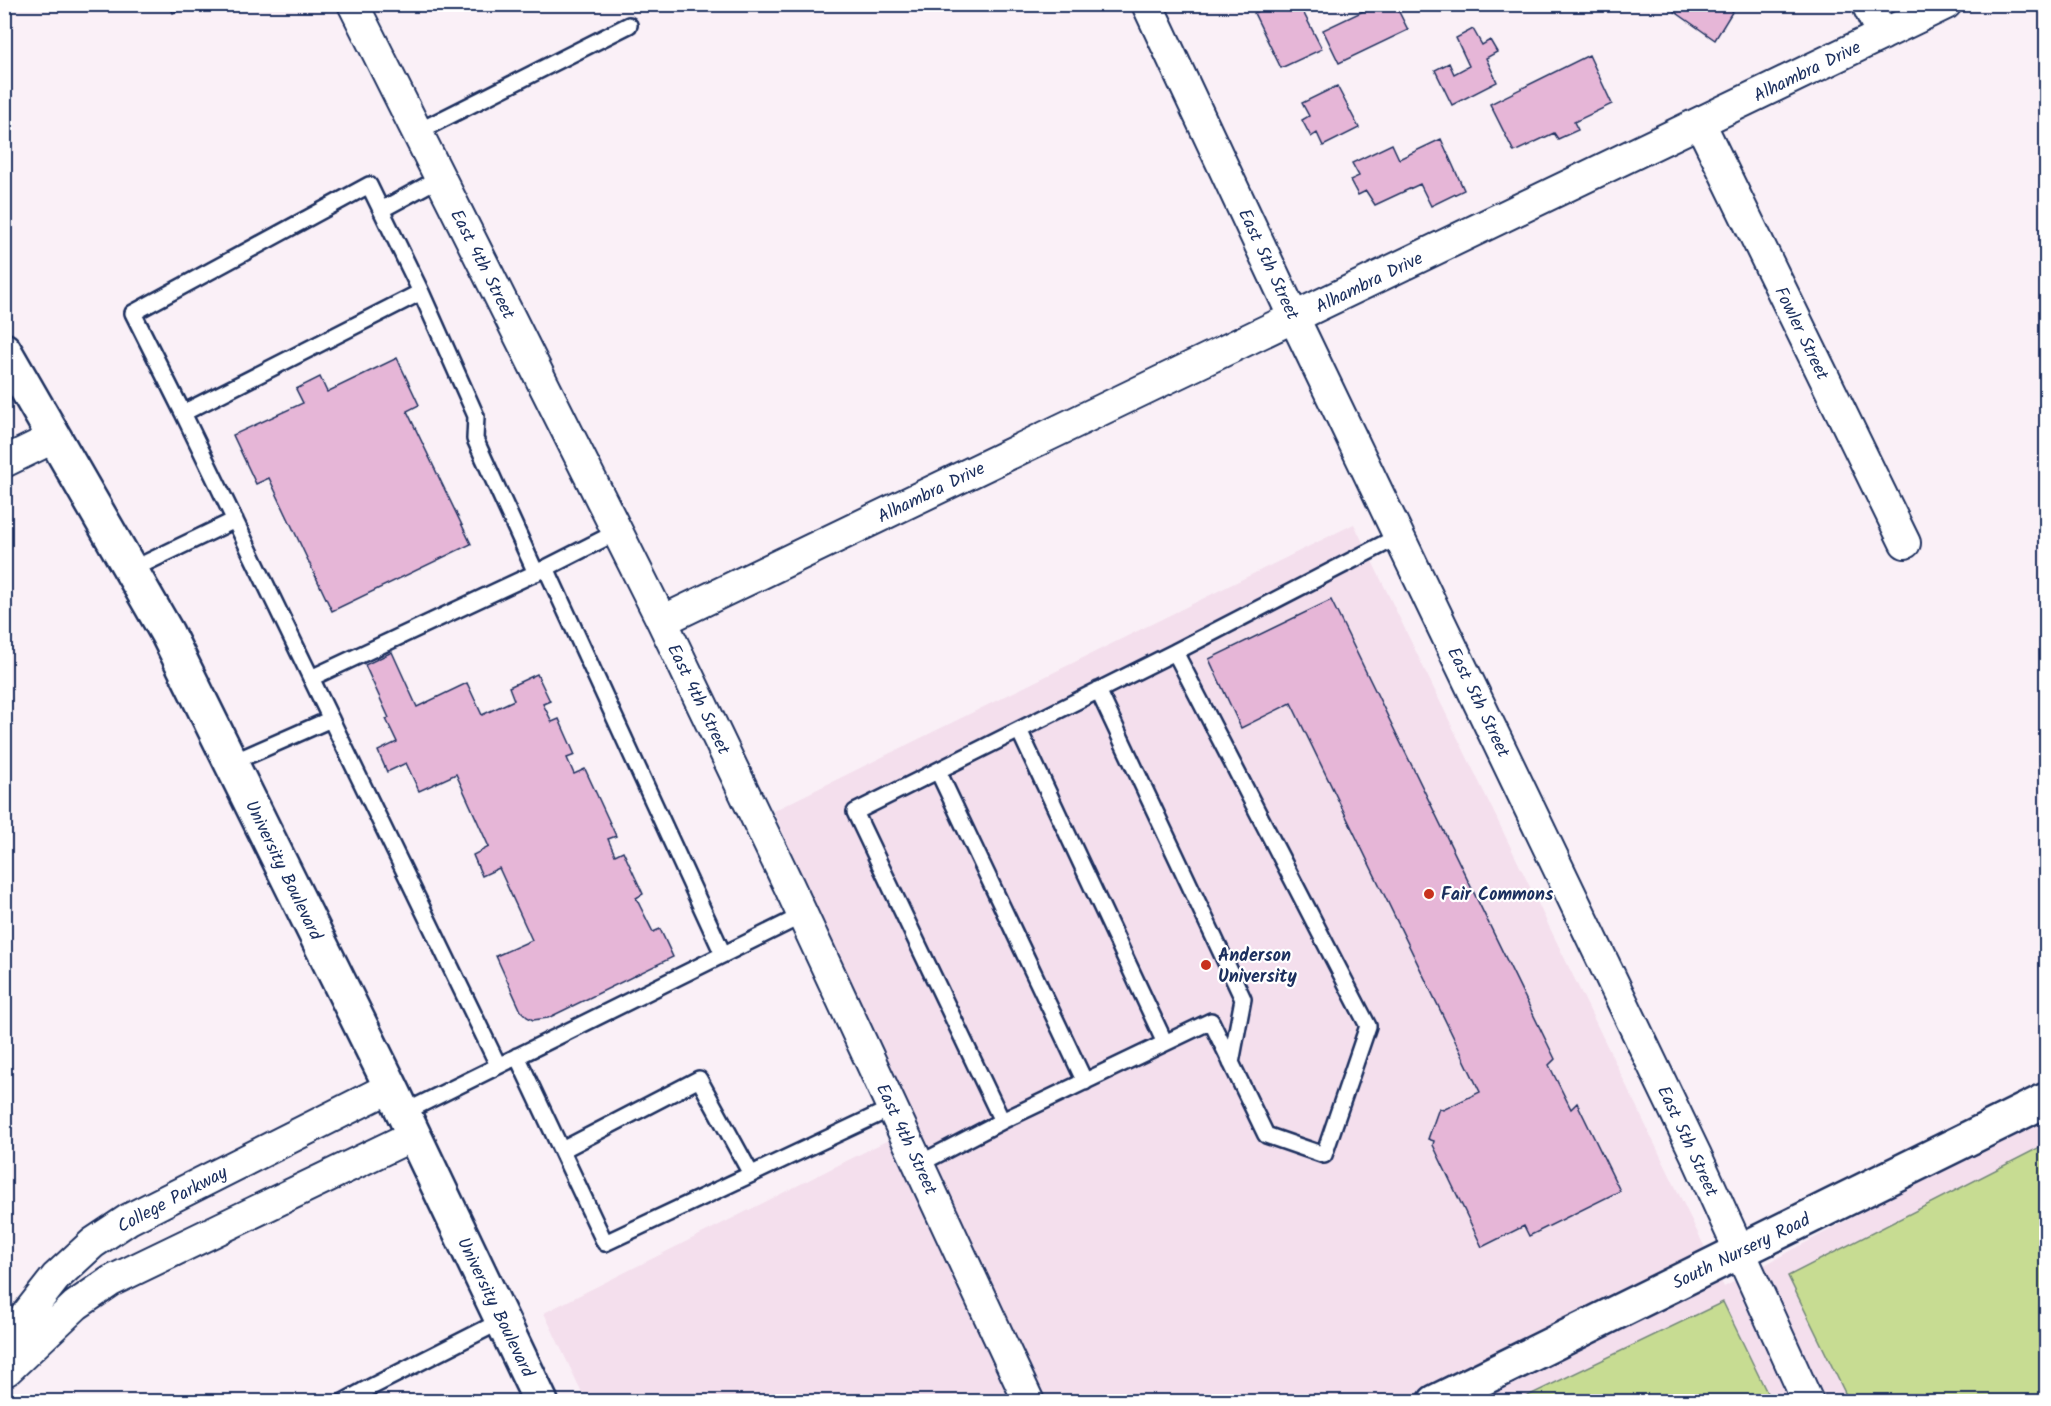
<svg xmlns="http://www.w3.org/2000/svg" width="2051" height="1406" font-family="Kalam,sans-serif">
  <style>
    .built { fill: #f4dfed }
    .green { fill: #c7dc92; stroke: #718678; stroke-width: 1.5 }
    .building { fill: #e6b6d7; stroke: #1b2f5e; stroke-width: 1.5 }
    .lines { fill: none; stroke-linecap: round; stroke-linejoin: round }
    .lane-casing { stroke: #1b2f5e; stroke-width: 20 }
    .street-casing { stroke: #1b2f5e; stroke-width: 34 }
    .secondary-casing { stroke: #1b2f5e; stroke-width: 38 }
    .lane { stroke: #fff; stroke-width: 15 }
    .street { stroke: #fff; stroke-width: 30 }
    .secondary { stroke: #fff; stroke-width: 33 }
    .poi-dot { fill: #c8321e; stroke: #fff; stroke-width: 2 }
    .labels { text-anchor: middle; stroke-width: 4.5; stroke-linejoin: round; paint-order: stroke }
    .street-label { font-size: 18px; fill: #1b2f5e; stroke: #fff }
    .poi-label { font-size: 18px; font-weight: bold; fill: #1b2f5e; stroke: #fff; text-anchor: start }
  </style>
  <rect width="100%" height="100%" fill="#faf0f7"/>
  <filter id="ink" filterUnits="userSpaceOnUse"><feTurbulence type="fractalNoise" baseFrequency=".0167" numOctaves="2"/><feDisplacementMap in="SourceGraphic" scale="12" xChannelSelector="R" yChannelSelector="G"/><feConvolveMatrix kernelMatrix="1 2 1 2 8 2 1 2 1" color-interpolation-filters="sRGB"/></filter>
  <g filter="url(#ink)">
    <path class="built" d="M1354 524 1724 1287 1903 1190 2046 1120V1401H586L544 1313 916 1126 773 811Z"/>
    <path class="green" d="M2046 1144V1401H1849L1788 1276Z
      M1723 1302 1771 1401H1517Z"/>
    <path class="building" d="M169 4H191L173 13Z
      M1272 4H1299L1322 49 1281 68 1254 13Z
      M1378 4H1395L1408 30 1339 63 1323 30Z
      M1664 4H1737L1715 40Z
      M1473 29 1482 45 1490 40 1497 52 1486 58 1497 82 1452 105 1435 70 1449 63 1454 74 1469 66 1456 38Z
      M1589 55 1612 104 1574 122 1578 130 1558 139 1554 133 1514 152 1490 104Z
      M1337 86 1359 128 1323 146 1317 133 1311 137 1302 120 1309 116 1302 103Z
      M1441 139 1464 190 1431 206 1420 184 1375 205 1366 191 1358 195 1350 180 1359 176 1352 163 1392 144 1399 159Z
      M397 358 419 405 407 411 471 544 332 611 269 478 256 484 233 435 303 403 296 389 320 377 327 392Z
      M1331 600 1555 1059 1549 1065 1571 1109 1577 1103 1620 1191 1529 1236 1524 1226 1482 1247 1433 1145 1434 1141 1428 1139 1439 1108 1443 1110 1480 1092 1291 703 1241 728 1209 659Z
      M392 652 417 707 467 683 482 715 514 700 509 687 537 674 550 701 543 704 552 722 559 719 575 755 567 758 574 774 585 769 616 836 608 839 615 855 623 851 643 894 636 898 653 932 660 929 673 957 548 1018 533 1020 527 1017 521 1011 496 956 532 940 499 868 482 876 473 855 489 847 456 774 419 791 406 763 387 772 378 751 397 742 386 719 389 718 365 665Z"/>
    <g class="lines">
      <g class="lane-casing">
        <path id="lane" d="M417 132 629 25
          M381 210 440 178
          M183 413 133 313 369 185 421 292
          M546 568 617 532
          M131 570 235 520
          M1175 652 1399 536
          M311 678 546 568 723 954
          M1098 690 1243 999 1231 1063
          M1019 730 1165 1043
          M231 763 331 719
          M938 771 1085 1082
          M517 1056 605 1243 892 1108
          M498 1065 183 413 421 292 476 416 475 439 536 573
          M403 1113 803 915
          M562 1150 699 1079 751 1174
          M919 1164 1002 1121 1211 1021 1266 1135 1324 1155 1368 1026 1175 652 855 812 1002 1121
          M343 1402 363 1391
          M368 1402 363 1391 503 1320"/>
      </g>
      <g class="street-casing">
        <path id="street" d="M353 4 662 621 789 886 1029 1402
          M1147 4 1294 318 1696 1155 1808 1402
          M1867 4 1882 35
          M1700 123 1905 543
          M4 462 55 437
          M662 621 1946 4
          M4 1368 20 1323 56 1277 93 1243 129 1219 391 1087
          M7 1370 76 1305 111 1281 414 1135"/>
      </g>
      <g class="secondary-casing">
        <path id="secondary" d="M4 350 167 633 391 1087 541 1402
          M1435 1402 2046 1100"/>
      </g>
      <use href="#lane" class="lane"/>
      <use href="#street" class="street"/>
      <use href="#secondary" class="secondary"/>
    </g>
  </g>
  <g class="poi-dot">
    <circle cx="1429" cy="894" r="6"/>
    <circle cx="1206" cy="965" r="6"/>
  </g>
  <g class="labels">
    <g class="street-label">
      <text transform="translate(1807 71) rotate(-26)" y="6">Alhambra Drive</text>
      <text transform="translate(483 264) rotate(63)" y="6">East 4th Street</text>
      <text transform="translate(1269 264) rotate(65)" y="6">East 5th Street</text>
      <text transform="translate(1369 282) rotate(-26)" y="6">Alhambra Drive</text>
      <text transform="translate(1802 333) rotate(64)" y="6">Fowler Street</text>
      <text transform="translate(931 492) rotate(-26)" y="6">Alhambra Drive</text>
      <text transform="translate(699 699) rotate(64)" y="6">East 4th Street</text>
      <text transform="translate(1479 702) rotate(64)" y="6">East 5th Street</text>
      <text transform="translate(284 870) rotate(64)" y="6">University Boulevard</text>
      <text transform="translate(907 1139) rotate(65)" y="6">East 4th Street</text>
      <text transform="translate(1688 1141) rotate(65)" y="6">East 5th Street</text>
      <text transform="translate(172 1199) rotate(-28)" y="6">College Parkway</text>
      <text transform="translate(1741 1251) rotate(-26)" y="6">South Nursery Road</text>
      <text transform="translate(496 1307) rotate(64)" y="6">University Boulevard</text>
    </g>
    <g class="poi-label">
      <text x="1441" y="900">Fair Commons</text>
      <text x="1218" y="961">Anderson<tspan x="1218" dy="21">University</tspan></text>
    </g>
  </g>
  <rect width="2051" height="1406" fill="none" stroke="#fff" stroke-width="24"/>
  <rect x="12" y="12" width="2027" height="1382" fill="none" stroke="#1b2f5e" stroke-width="2" filter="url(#ink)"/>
</svg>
